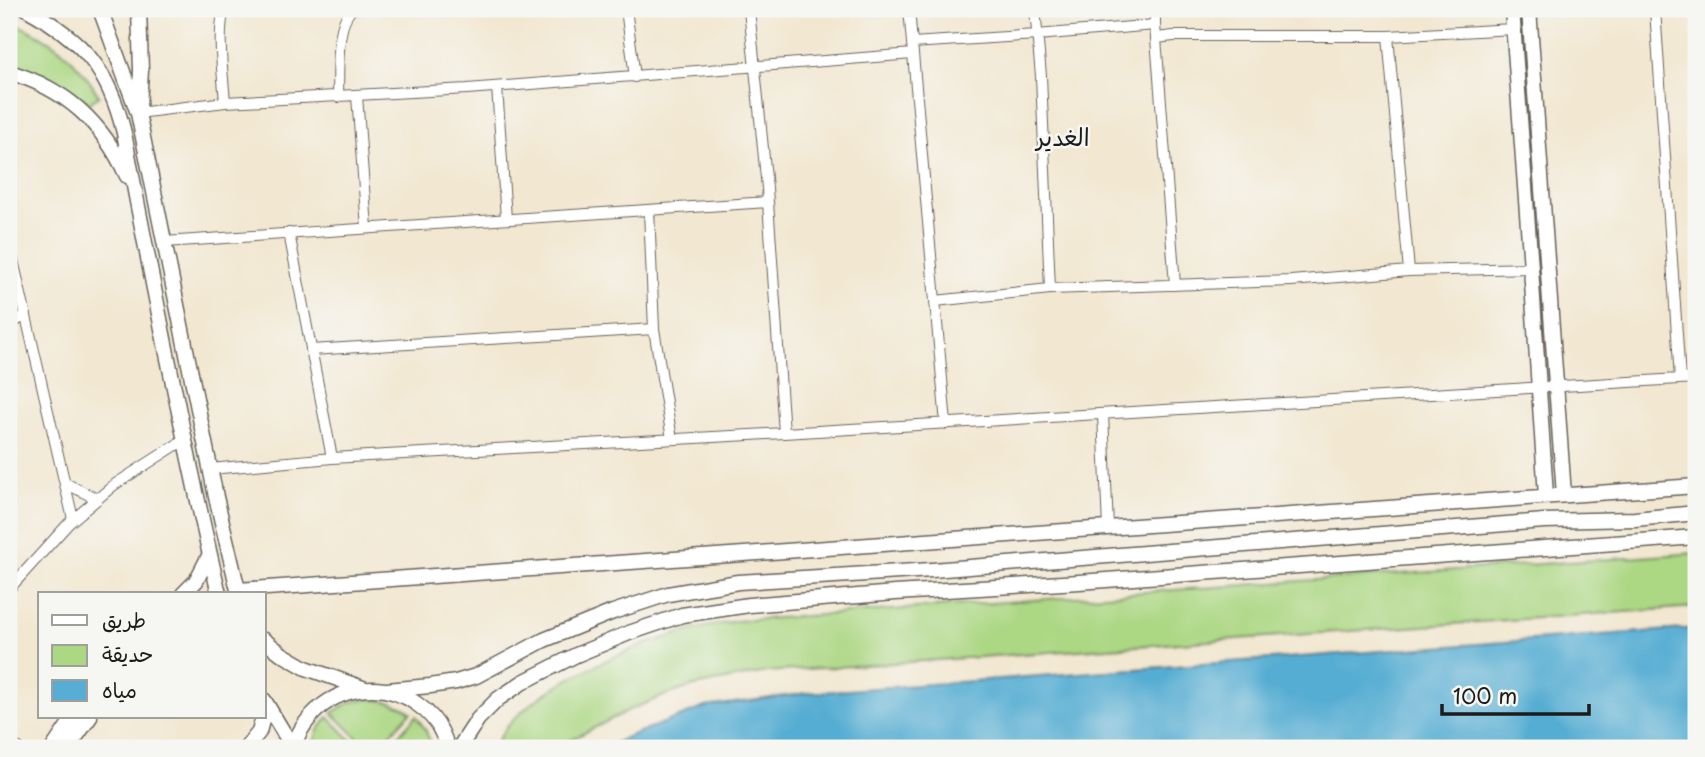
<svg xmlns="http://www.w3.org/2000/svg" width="1705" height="757" font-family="'Playpen Sans','Playpen Sans Arabic',sans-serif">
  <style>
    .green { fill: #acd783; stroke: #647a50; stroke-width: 2 }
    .water { fill: #57add3; stroke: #3a6478; stroke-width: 2 }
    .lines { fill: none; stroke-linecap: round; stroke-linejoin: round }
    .street-casing { stroke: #67635b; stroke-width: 12 }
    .secondary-casing { stroke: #67635b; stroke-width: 17 }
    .street { stroke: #fff; stroke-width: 10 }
    .secondary { stroke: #fff; stroke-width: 14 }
    .labels { text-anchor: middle; stroke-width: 5; stroke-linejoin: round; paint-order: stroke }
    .neighbourhood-label { font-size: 24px; fill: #1c1c1c; stroke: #f6f6f2 }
  </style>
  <rect width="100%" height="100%" fill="#f6f6f2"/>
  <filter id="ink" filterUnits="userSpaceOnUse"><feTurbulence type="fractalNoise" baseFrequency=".0143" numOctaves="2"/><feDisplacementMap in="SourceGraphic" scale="14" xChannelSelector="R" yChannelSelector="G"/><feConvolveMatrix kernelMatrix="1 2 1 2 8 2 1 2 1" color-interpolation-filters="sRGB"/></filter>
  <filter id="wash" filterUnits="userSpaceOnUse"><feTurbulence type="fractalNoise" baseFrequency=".00686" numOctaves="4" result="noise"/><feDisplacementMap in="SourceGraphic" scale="28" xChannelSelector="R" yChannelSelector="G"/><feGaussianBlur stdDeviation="1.57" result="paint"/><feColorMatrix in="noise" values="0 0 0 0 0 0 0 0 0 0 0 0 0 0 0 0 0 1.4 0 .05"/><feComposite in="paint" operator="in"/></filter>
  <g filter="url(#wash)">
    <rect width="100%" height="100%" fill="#f2e7d0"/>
    <path class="green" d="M9 22C51 37 76 57 99 96L87 105C66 84 37 71 9 64Z
      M1696 553V607L766 672 694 686 666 695 629 710 555 748H494C517 693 623 650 678 634 697 628 717 625 736 621Z
      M369 699C385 700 398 703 411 712L380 746 372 742 365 745 332 713 350 702Z
      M416 716 425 729 433 748H387Z
      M328 717 359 748H313L317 732Z"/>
    <path class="water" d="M1696 628V748H605L629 736 705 707 807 693Z"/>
  </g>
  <g filter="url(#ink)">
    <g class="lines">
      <g class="street-casing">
        <path id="street" d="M224 9C217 35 223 75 225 102
          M626 9 635 77
          M749 9 767 188 784 433
          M909 9 946 424
          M1035 9 1041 76 1050 289
          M1155 9V25L1175 285
          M1655 9 1680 379
          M1388 36 1409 271
          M1157 38 1173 36H1388L1513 29
          M912 43 1037 35 1155 25
          M497 87 506 219
          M357 96 367 228
          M338 97C339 73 335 25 352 9
          M138 113 225 102 467 89 913 54
          M289 233 332 458
          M164 242 768 202
          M9 243 73 519
          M935 301 1050 289 1291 281 1409 271 1531 268
          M9 325 26 315
          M654 329 672 439
          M311 350 654 329 649 210
          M1103 414 1108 528
          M210 469 332 458 784 433 1696 378
          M65 483 97 499
          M9 589 69 523 114 485 184 440
          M9 745 19 748"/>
      </g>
      <g class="secondary-casing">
        <path id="secondary" d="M27 9C83 40 109 70 124 133 153 287 183 441 219 594
          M100 9 138 113 216 497 239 594
          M1512 9 1531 268 1546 496
          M1529 9 1564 495
          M9 72C66 89 102 122 127 176
          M139 108 141 70 139 9
          M238 590 1696 486
          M183 594 196 581 209 556
          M264 640 282 654 306 668 363 688
          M387 690 430 686 456 682 476 676 544 640 613 612 668 594 738 582 932 570 1544 521 1635 519 1696 513
          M264 700 293 748
          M53 748 74 717
          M68 748 90 717
          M246 748 259 732 263 717
          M294 748C296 736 304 724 312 715 339 686 384 680 417 704 427 711 437 721 442 733 444 737 446 743 447 748
          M459 748 478 719 498 699 523 682 576 655 629 633 682 615 749 605 895 593 1079 582 1696 537"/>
      </g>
      <use href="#street" class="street"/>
      <use href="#secondary" class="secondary"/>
    </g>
  </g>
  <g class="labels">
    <g class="neighbourhood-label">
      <text x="1063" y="146">الغدير</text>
    </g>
  </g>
  <rect width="1705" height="757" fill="none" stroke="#f6f6f2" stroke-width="35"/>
  <rect x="38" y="592" width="228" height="126" fill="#f6f6f2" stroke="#9f9f9c" stroke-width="2"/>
  <rect x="52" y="615" width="35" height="10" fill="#ffffff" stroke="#9f9f9c" stroke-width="2"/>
  <text x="102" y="628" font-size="21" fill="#1c1c1c">طريق</text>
  <rect x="52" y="645" width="35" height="21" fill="#acd783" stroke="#9f9f9c" stroke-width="2"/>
  <text x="102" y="662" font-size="21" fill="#1c1c1c">حديقة</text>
  <rect x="52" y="680" width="35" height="21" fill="#57add3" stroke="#9f9f9c" stroke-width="2"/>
  <text x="102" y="698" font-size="21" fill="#1c1c1c">مياه</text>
  <path d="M1442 704v10h147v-10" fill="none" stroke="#1c1c1c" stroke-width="3.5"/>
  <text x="1453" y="704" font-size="21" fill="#1c1c1c" stroke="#f6f6f2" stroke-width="5" paint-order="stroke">100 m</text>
</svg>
